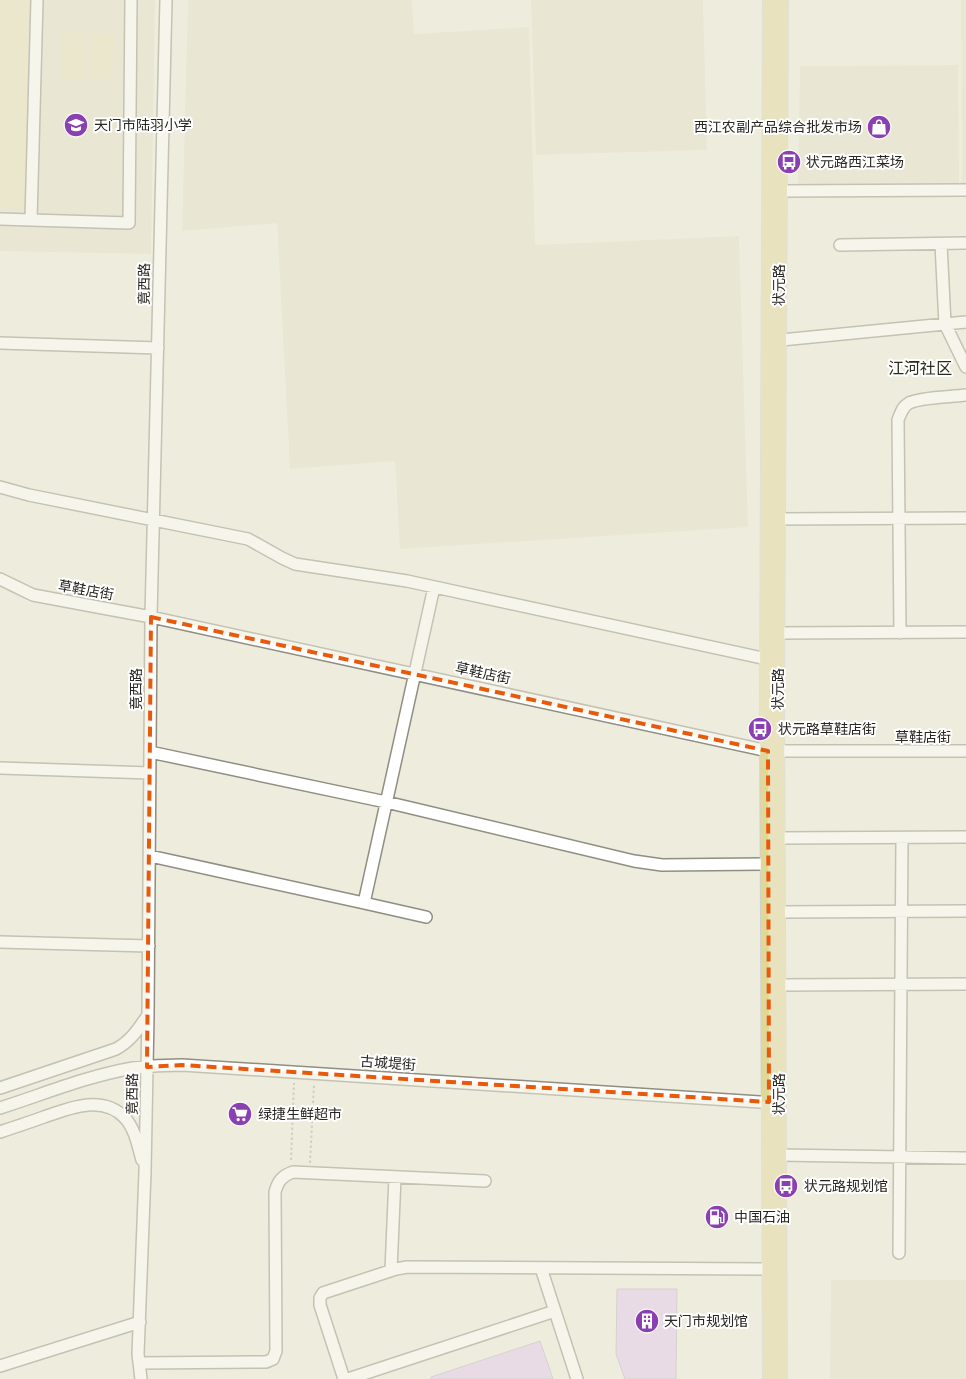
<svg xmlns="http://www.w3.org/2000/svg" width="966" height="1379" font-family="Bitter,'Noto Sans SC',serif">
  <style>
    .built { fill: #e2e0c9 }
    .green { fill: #e4e0bb }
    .building { fill: #e0c6f2; stroke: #b7afbc }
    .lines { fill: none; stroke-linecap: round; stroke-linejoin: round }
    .minor-casing { stroke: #8f8e80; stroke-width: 14 }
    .major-casing { stroke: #cfcfce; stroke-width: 16 }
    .path { stroke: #aeada1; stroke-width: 2; stroke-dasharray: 2.5 2.5; stroke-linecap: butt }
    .minor { stroke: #fff; stroke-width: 11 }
    .major { stroke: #e0d899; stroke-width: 14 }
    .marked { fill: none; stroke: #e8590c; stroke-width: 4; stroke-dasharray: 10 6; stroke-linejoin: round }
    .labels { text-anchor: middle; stroke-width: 4; stroke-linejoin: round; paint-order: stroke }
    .poi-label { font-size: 14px; fill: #272621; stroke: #fff; text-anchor: start }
    .street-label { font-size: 14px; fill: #272621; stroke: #fff }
    .quarter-label { font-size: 16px; fill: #2b2a1e; stroke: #fff }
  </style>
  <rect width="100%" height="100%" fill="#eeecdd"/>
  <path class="built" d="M0 0H155L151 254 0 251Z
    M188 0H412L414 34 529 27 535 245 739 236 748 527 400 549 395 461 290 469 277 223 182 231Z
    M531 0H703L707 150 536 155Z
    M961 0H966V185H962Z
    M958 65 959 188 798 190 800 66Z
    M831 1280H966V1379H830Z"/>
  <path class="green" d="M0 0H29L26 209 0 208Z
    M62 32 85 33 83 80 60 78Z
    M91 33 114 34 111 81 89 80Z"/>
  <path class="building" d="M617 1289H677L676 1379H625L616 1354Z
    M540 1341 553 1379H431V1377Z"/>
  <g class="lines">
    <g class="minor-casing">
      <path id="minor" d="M780 191 966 190
        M0 219 31 220 37 0
        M31 220 129 223 131 0
        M941 244 945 324 966 367
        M840 245 966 243
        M771 341 966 322
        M0 343 158 348
        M0 487 29 495 248 539 282 558 295 564 407 581 767 659
        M778 519 966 518
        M0 579 33 595 151 617 768 751H966
        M778 633 966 632
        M900 633 898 420C901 413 902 407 909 403 921 397 952 397 966 395
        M150 752 386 802 634 861 662 865 768 864
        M0 768 150 773
        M778 838 966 837
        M150 856 364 903 434 587
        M364 903 426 917
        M778 912 966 911
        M0 942 149 946
        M779 985 966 984
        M0 1088 116 1049C131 1041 139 1028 148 1015
        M0 1108C44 1094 87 1076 133 1068 149 1066 166 1065 182 1065L777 1103
        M0 1132C15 1127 30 1122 44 1117 69 1108 103 1094 125 1118 135 1129 138 1146 142 1160
        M779 1155 966 1158
        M899 1253 902 838
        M541 1268 577 1379
        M391 1270 395 1177
        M139 1363 266 1362 273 1359 276 1351 275 1192C278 1181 282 1176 293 1172L485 1181
        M0 1366 140 1322
        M141 1379 138 1354 145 1172 148 1015 151 617 166 0
        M344 1379 320 1305V1298L323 1293 396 1269 407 1267 770 1269
        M348 1379 555 1311"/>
    </g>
    <g class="major-casing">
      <path id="major" d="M770 1379 767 690 770 0
        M780 1379 777 689 781 0"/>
    </g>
    <path class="path" d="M291 1160 294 1083
      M310 1163 314 1085"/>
    <use href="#minor" class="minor"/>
    <use href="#major" class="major"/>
  </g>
  <path d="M0 0H966V1379H0ZM151 617 768 751 769 1102 182 1065 147 1067Z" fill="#eeecdd" fill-opacity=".55" fill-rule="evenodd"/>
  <path class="marked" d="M151 617 768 751 769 1102 182 1065 147 1067Z"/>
  <defs>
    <g id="school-disc" transform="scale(1.25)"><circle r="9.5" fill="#8b40b2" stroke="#fff"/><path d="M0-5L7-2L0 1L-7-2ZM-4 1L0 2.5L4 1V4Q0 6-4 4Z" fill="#fff"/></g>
    <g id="shop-disc" transform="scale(1.25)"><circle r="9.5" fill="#8b40b2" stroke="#fff"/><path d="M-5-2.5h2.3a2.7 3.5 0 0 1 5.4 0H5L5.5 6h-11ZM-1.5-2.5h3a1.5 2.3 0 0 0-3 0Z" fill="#fff"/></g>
    <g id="bus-disc" transform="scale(1.25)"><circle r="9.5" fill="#8b40b2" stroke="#fff"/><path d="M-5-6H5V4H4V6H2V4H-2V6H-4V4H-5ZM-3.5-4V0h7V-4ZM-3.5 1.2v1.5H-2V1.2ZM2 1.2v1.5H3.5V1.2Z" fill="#fff"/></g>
    <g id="supermarket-disc" transform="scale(1.25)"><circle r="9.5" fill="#8b40b2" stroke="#fff"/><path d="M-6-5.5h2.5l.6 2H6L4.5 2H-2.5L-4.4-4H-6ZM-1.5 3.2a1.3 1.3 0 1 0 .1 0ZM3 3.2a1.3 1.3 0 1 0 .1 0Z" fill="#fff"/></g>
    <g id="fuel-disc" transform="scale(1.25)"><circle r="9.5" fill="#8b40b2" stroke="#fff"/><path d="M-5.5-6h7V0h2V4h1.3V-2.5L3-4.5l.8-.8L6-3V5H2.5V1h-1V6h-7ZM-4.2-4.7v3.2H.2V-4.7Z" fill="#fff"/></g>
    <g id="building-disc" transform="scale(1.25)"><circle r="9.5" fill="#8b40b2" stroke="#fff"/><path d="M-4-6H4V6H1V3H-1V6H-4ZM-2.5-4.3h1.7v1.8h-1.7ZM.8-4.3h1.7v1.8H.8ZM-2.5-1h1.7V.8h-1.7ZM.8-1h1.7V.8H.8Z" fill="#fff"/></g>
  </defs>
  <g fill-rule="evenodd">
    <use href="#school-disc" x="76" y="125"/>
    <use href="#shop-disc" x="879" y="127"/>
    <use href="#bus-disc" x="789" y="162"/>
    <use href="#bus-disc" x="760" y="729"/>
    <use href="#supermarket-disc" x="240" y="1114"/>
    <use href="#bus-disc" x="786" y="1186"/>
    <use href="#fuel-disc" x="717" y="1217"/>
    <use href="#building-disc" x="647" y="1321"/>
  </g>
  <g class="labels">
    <g class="poi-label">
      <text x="94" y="130">天门市陆羽小学</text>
      <text x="862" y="132" text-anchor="end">西江农副产品综合批发市场</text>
      <text x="806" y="167">状元路西江菜场</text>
      <text x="778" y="734">状元路草鞋店街</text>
      <text x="258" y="1119">绿捷生鲜超市</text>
      <text x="804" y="1191">状元路规划馆</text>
      <text x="734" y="1222">中国石油</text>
      <text x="664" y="1326">天门市规划馆</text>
    </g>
    <g class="street-label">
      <text transform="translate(144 284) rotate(-89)" y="5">竟西路</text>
      <text transform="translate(779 285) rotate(-90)" y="5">状元路</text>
      <text transform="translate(86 590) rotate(10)" y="5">草鞋店街</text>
      <text transform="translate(483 673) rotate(12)" y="5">草鞋店街</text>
      <text transform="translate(136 689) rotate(-90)" y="5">竟西路</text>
      <text transform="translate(778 689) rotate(-90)" y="5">状元路</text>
      <text x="923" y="742">草鞋店街</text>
      <text transform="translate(388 1063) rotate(4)" y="5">古城堤街</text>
      <text transform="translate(132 1094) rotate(-89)" y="5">竟西路</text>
      <text transform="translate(779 1094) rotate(-90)" y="5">状元路</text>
    </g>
    <g class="quarter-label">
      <text x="920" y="374">江河社区</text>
    </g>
  </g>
</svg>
